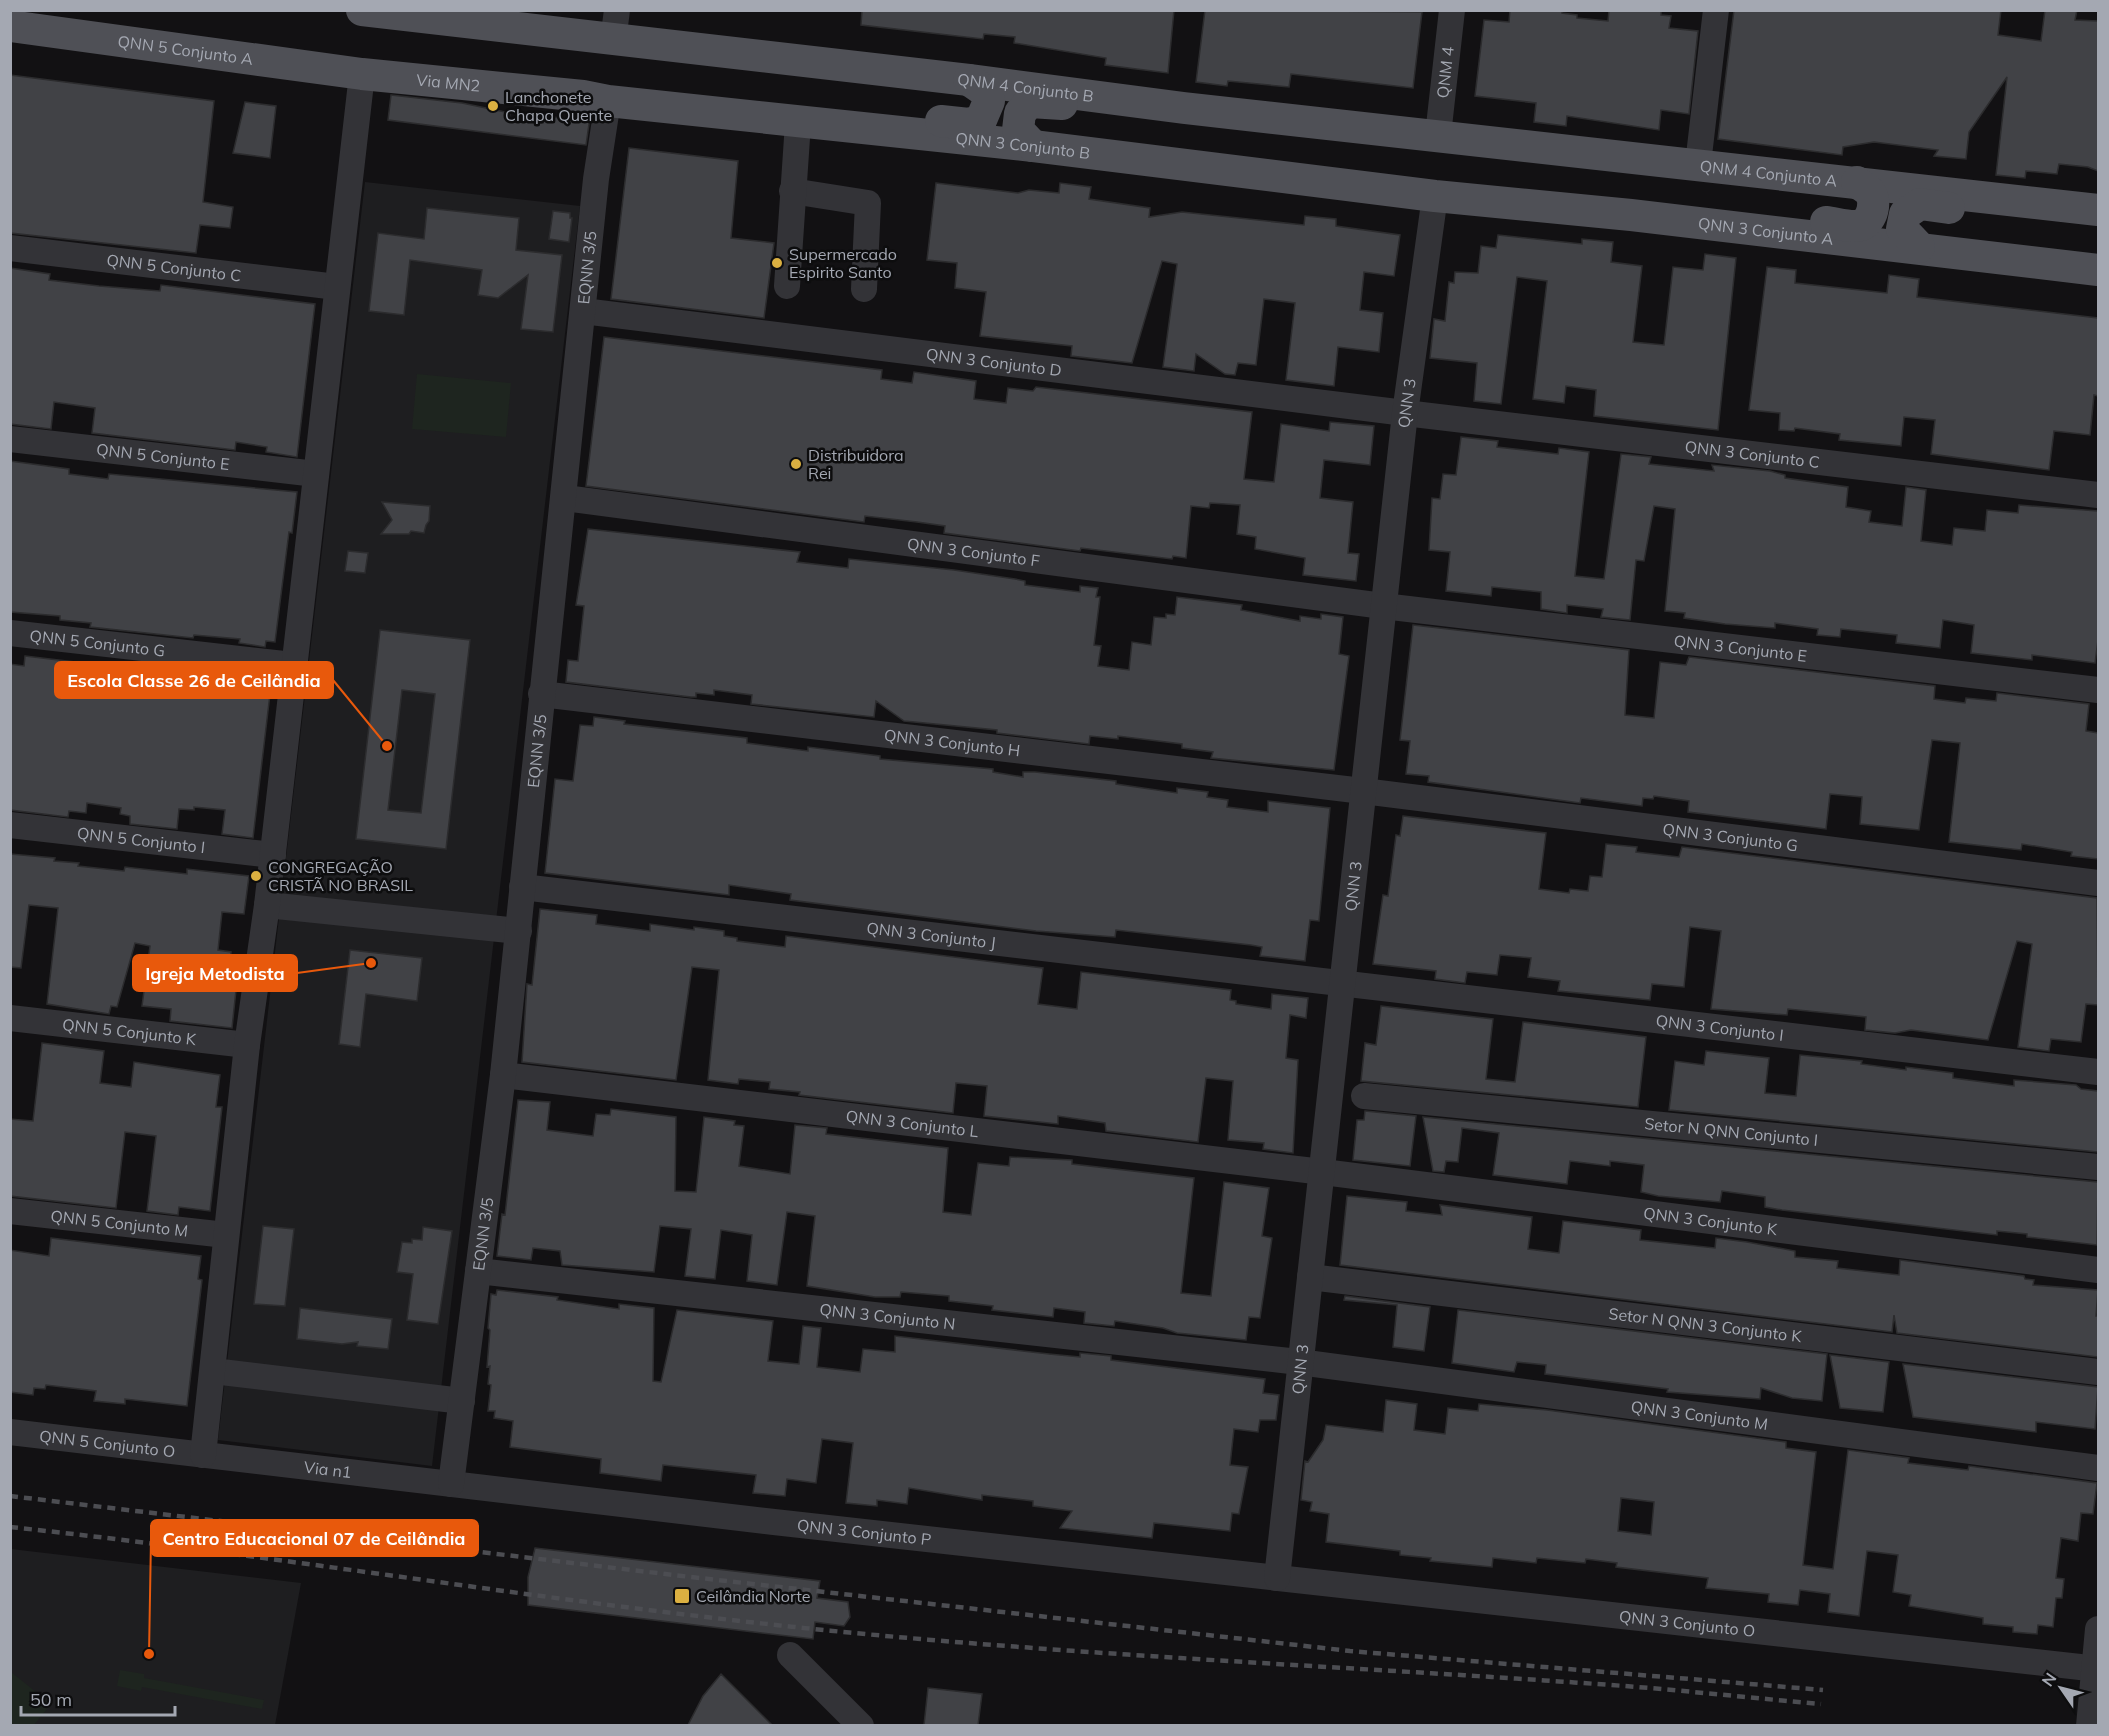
<svg xmlns="http://www.w3.org/2000/svg" width="2109" height="1736" font-family="Mulish,sans-serif">
  <style>
    .built { fill: #1e1e20 }
    .green { fill: #1e251f }
    .building { fill: #414246; stroke: #2c2c2e; stroke-width: 1.5; fill-rule: evenodd }
    .lines { fill: none; stroke-linecap: round; stroke-linejoin: round }
    .minor { stroke: #333337; stroke-width: 26 }
    .major { stroke: #4f5056; stroke-width: 32 }
    .rail { stroke: #4c4d52; stroke-width: 4.5; stroke-dasharray: 8 6; stroke-linecap: butt }
    .poi-dot { fill: #dbb041; stroke: #0d0d0e; stroke-width: 2 }
    .labels { text-anchor: middle; stroke-width: 5; stroke-linejoin: round; paint-order: stroke }
    .street-label { font-size: 16px; fill: #a4a8b2; stroke: #0d0d0e }
    .poi-label { font-size: 16px; fill: #a4a8b2; stroke: #0d0d0e; text-anchor: start }
    .leader { fill: none; stroke: #e8590c; stroke-width: 2 }
    .callout-dot { fill: #e8590c; stroke: #0d0d0e; stroke-width: 2 }
    .callout { fill: #e8590c; stroke: #e8590c; stroke-width: 2 }
    .callout-label { font-size: 18px; text-anchor: middle; font-weight: bold; fill: #fff }
  </style>
  <rect width="100%" height="100%" fill="#121113"/>
  <path class="built" d="M365 182 580 206 432 1466 218 1440Z
    M11 1549 301 1583 275 1725 11 1726Z"/>
  <path class="green" d="M417 374 511 383 506 437 412 429Z
    M120 1670 144 1674V1678L264 1700 262 1709 142 1687 141 1691 117 1686Z
    M11 1672 51 1704 34 1725H11Z"/>
  <path class="building" d="M862 10H1174L1168 73 1105 65 1106 58 1014 43 1015 37 984 34 983 39 861 25Z
    M1205 10 1422 12 1413 88 1291 74 1289 87 1228 81 1227 86 1196 82Z
    M1510 10H1562V13L1577 15V18L1608 21 1609 10H1661V15L1671 16 1669 28 1698 31 1689 114 1661 110 1659 130 1567 116 1566 126 1534 122 1536 103 1475 96 1484 20 1509 22Z
    M1734 10H2001L1998 35 2041 41 2045 10H2077L2075 20 2098 21V171L2088 167 2059 164 2057 174 2026 171 2025 178 1996 175 2007 77 1969 132 1966 159 1934 156 1938 150 1874 142 1843 147 1842 155 1718 139Z
    M10 75 214 101 203 202 233 207 230 228 200 225 196 253 10 233Z
    M391 95 462 103 510 113 509 120 540 123H543L544 116 572 119V115L590 117 586 145 388 120Z
    M245 102 276 106 270 158 233 153Z
    M629 148 738 161 731 238 774 243 764 318 611 299Z
    M936 183 1018 193 1029 190 1059 193 1060 183 1091 187 1089 199 1150 208 1149 217 1182 212 1304 225 1305 216 1336 219V226L1400 235 1394 276 1364 272 1360 310 1383 313 1379 352 1338 347 1334 386 1286 380 1295 303 1264 299 1256 365 1238 363 1235 375 1225 374 1196 354 1194 371 1163 367 1177 264 1162 261 1132 363 1071 356 1072 346 980 336 986 292 955 288 957 263 927 260Z
    M427 208 519 218 516 250 562 255 553 332 521 329 528 275 498 298 478 295 482 270 410 260 404 315 369 311 378 233 424 239Z
    M553 211 570 213V218H572L569 242 549 239Z
    M1498 235 1582 244V239L1613 242 1611 262 1642 266 1633 342 1664 345 1673 267 1703 270 1705 254 1736 258 1718 430 1594 416 1596 390 1566 386 1564 403 1533 399 1547 281 1517 277 1501 404 1474 401 1477 363 1430 358 1434 319 1445 321 1449 282 1454 283 1455 272 1478 273 1481 246 1496 248Z
    M1767 267 1796 270 1795 283 1887 293 1889 275 1919 279 1917 297 2098 318V396L2094 395 2090 435 2054 431 2049 470 1931 454 1935 420 1904 417 1901 446 1839 440 1840 434 1795 428 1794 431 1779 430 1780 413 1749 410Z
    M10 268 50 274 49 280 99 286 160 291 161 285 315 304 297 457 266 452 267 447 236 442 235 450 92 433 95 408 54 402 51 429 10 424Z
    M604 337 882 370 881 379 912 383 914 372 976 381 974 399 1006 403 1008 388 1033 391 1036 387 1252 412 1244 479 1274 482 1281 424 1329 431 1330 422 1374 426 1370 465 1324 460 1320 498 1353 502 1348 553 1359 554 1356 581 1303 575 1305 558 1255 549 1256 537 1237 534 1240 505 1210 503 1209 508 1191 506 1186 558 1173 556 1172 559 1081 548 1080 551 944 533 945 526 917 522 865 516 864 522 586 486Z
    M1461 437 1498 441 1497 447 1558 454 1559 448 1589 452 1575 576 1604 579 1621 454 1651 457 1649 464 1714 471 1712 465 1770 471 1785 475V478L1848 487 1846 507 1871 511 1869 522 1902 526 1906 487 1926 490 1921 541 1952 545 1954 528 1985 531 1987 510 2018 513 2019 505 2098 511V640L2095 663 2032 655V660L1971 653 1974 625 1943 620 1940 648 1896 643 1897 635 1841 629 1840 637 1817 635 1818 629 1775 623V628L1725 624 1684 618 1685 613 1665 611 1675 509 1654 506 1644 561 1636 560 1630 620 1601 617 1603 609 1567 605V613L1541 609V592L1492 587 1491 596 1446 591 1450 552 1429 550 1432 498 1440 499 1443 474 1456 475Z
    M10 461 69 469V474L108 479 109 474 297 492 292 533 289 532 275 642 266 641 265 647 239 643 240 639 194 635 193 638 90 627 91 623 60 620V616L10 612Z
    M382 502 430 506 429 521 426 525 424 533 411 531 409 534H381L392 520Z
    M588 529 800 552 797 562 848 568 849 559 954 570 1015 579 1025 581V585L1080 592V586L1098 588 1096 597H1100L1094 645 1101 646 1098 666 1129 670 1132 642 1151 645 1154 617 1166 618V614L1175 615 1177 597 1242 605 1241 610 1300 621V616L1321 619V614L1343 617 1339 654 1349 656 1334 770 1211 758 1213 752 1182 748V744L1118 736V739L1090 736 1089 744 997 733V730L904 721 876 701 874 717 751 704 752 695 714 690V695L696 693V697H691L566 682 568 660 578 661 584 606 576 605Z
    M348 551 368 553 365 573 345 571Z
    M1413 625 1629 650 1625 715 1654 718 1660 662 1686 665 1689 657 1935 686 1934 699 1965 703 1966 698 1996 701 1997 693 2089 704 2086 731 2098 733V859L2071 856 2072 852 2022 844 2021 850 1949 842 1960 743 1932 740 1919 830 1860 824 1862 797 1830 794 1826 829 1688 812 1689 801 1654 796 1653 799 1643 798 1642 806 1581 798 1580 803 1428 782 1429 776 1406 774 1410 741 1400 740Z
    M380 630 470 640 446 849 356 839ZM402 690 435 694 421 813 388 810Z
    M25 656 226 680 225 688 270 694 253 838 222 834 225 810 194 807V810L179 809 177 829 130 824V816L120 814 121 808 87 803 86 813 69 811 68 817 10 810V664L24 666Z
    M594 717 625 721 624 724 747 738V743L808 751V747L880 756V759L993 769V772L1023 777V772H1035L1116 781V784L1177 793V788L1208 792 1207 797 1228 800 1227 807 1268 812V801L1330 808 1319 921 1310 920 1305 961 1260 956 1262 947 1251 945 1116 930 1115 937 1036 931 790 900 791 894 729 885V895L545 873 555 779 573 781 580 725 593 726Z
    M1403 816 1546 833 1539 889 1569 893 1570 889 1588 891 1590 876 1602 877 1606 844 1637 847 1636 852 1679 857 1682 847 2097 898 2098 1005 2086 1004 2081 1042 2051 1039 2049 1051 2018 1047 2032 944 2017 941 1988 1040 1911 1030 1895 1033 1865 1030 1866 1017 1838 1014 1788 1009 1787 1015 1711 1009 1721 931 1690 927 1684 987 1652 984 1650 1000 1558 991 1560 981 1528 977 1531 958 1500 955 1497 975 1467 972 1465 983 1435 979 1436 971 1373 964 1383 895 1388 896 1396 835 1400 836Z
    M10 854 55 858 54 861 79 863 78 866 124 871 125 867 187 874V869L249 876 244 914 222 912 218 950 231 952 227 989 236 990 232 1028 170 1021 171 1009 142 1006 150 946 135 943 117 1007 111 1006 109 1014 47 1004 58 908 29 905 21 968 10 967Z
    M540 909 597 915 596 924 650 931V924L694 930V927L724 931V936L737 938V941L785 947 786 936 1043 968 1038 1004 1077 1009 1081 972 1231 990 1230 1000 1236 1001V1004L1271 1009 1272 994 1308 998 1306 1018 1290 1015 1286 1058 1298 1060 1293 1153 1263 1149 1264 1143 1228 1140 1233 1081 1206 1078 1198 1142 1106 1131 1105 1123 1058 1116V1124L984 1116 987 1086 956 1083 953 1113 799 1095 800 1092 769 1089 770 1082 739 1079 738 1084 708 1080 719 970 692 967 676 1080 522 1062 527 984 532 985Z
    M350 950 422 958 417 1001 366 994 360 1047 339 1044Z
    M1381 1006 1493 1019 1486 1079 1515 1082 1523 1022 1646 1037 1638 1107 1361 1081 1365 1043 1376 1045Z
    M42 1043 104 1051 100 1083 131 1087 134 1062 220 1075 216 1107H222L210 1211 179 1207 178 1215 147 1211 156 1136 125 1132 116 1208 10 1196V1119L33 1121Z
    M1706 1051 1769 1058 1765 1093 1796 1096 1800 1055 1862 1061 1861 1064 1906 1070V1067L1953 1073V1078L2014 1086V1080L2076 1085 2081 1089 2098 1091V1152L1669 1110 1675 1061 1704 1065Z
    M518 1100 550 1102 547 1130 593 1136 596 1114 610 1115 611 1109 676 1117 675 1191 696 1192 704 1117 735 1121 734 1125 744 1126 739 1166 790 1174 795 1125 827 1128 826 1134 948 1148 943 1212 971 1215 978 1163 1009 1166 1010 1157 1072 1160V1164L1194 1178 1181 1293 1211 1296 1224 1182 1269 1188 1262 1236 1272 1238 1260 1318 1249 1317 1246 1340 1177 1333 1163 1328 1115 1321 1114 1326 1084 1323 1085 1312 1054 1308 1053 1317 992 1310 993 1306 949 1301V1296L901 1292 900 1297H875L807 1286 815 1216 787 1212 777 1285 747 1281 752 1235 721 1230 715 1279 685 1276 691 1229 660 1226 654 1272 562 1265 560 1251 533 1248 531 1260 497 1256 502 1214 505 1215Z
    M1365 1111 1416 1116 1410 1166 1353 1160 1357 1120H1364Z
    M1423 1117 2098 1182 2097 1245 2027 1237V1234L1997 1231V1235L1782 1210 1765 1207V1197L1722 1191 1720 1202 1658 1196 1641 1192 1644 1165 1610 1161V1166L1570 1161 1567 1184 1493 1175 1499 1133 1462 1128 1458 1162 1446 1161 1444 1172 1433 1171Z
    M1347 1196 1407 1202 1406 1211 1442 1215 1440 1205 1532 1217 1528 1249 1559 1253 1563 1221 1641 1230 1640 1240 1715 1248 1716 1238 1747 1242 1795 1251V1257L1838 1261 1837 1268 1899 1275 1900 1260 2024 1276 2025 1279 2034 1280 2033 1285 2098 1290 2096 1316H2098V1357L1897 1333 1894 1315 1892 1332 1340 1265Z
    M263 1226 294 1229 285 1306 254 1304Z
    M423 1227 452 1231 438 1324 407 1320 413 1274 397 1272 402 1242 412 1243V1239L422 1240Z
    M51 1238 201 1256 198 1279 202 1280 187 1406 125 1399V1404L94 1401 96 1391 46 1385 45 1389 34 1388 33 1395 10 1392V1250L49 1256Z
    M497 1290 558 1297 557 1300 619 1309V1304L654 1308 653 1381 661 1382 677 1310 773 1321 768 1361 799 1364 803 1326 821 1328 817 1367 860 1372 863 1349 895 1352V1336L1049 1354 1080 1357V1353L1111 1356V1360L1265 1379 1263 1393 1279 1395 1276 1420H1260L1258 1432 1234 1429 1230 1465 1248 1467 1239 1514 1232 1513 1230 1531 1154 1523 1152 1538 1060 1528 1072 1511 1033 1506V1501L982 1495V1500L909 1488 907 1504 877 1500V1506L846 1503 853 1443 822 1439 816 1483 787 1479 785 1496 753 1493 756 1475 663 1465 661 1481 600 1473 601 1459 510 1447 513 1421 494 1418 495 1411H488L491 1385 488 1384 490 1366 487 1367 490 1330 488 1328 491 1294 496 1295Z
    M1345 1296 1430 1307 1424 1351 1393 1347 1397 1305 1344 1300Z
    M300 1308 392 1319 388 1349 357 1346 358 1342 342 1344 297 1339Z
    M1458 1310 1827 1354 1822 1401 1792 1398 1761 1388 1760 1399 1667 1392 1668 1389 1545 1374 1546 1365 1517 1362 1514 1372 1452 1363Z
    M1830 1355 1889 1362 1883 1412 1840 1408Z
    M1903 1364 2098 1387 2095 1429 2036 1422V1432L1913 1417Z
    M1386 1400 1417 1404 1414 1430 1445 1434 1448 1408 1478 1411 1479 1404 1547 1410 1786 1442V1448L1816 1452 1803 1565 1833 1569 1848 1450 1909 1458 1908 1463 1968 1470 1969 1466 2097 1483 2093 1514 2081 1513 2078 1541 2061 1538 2056 1578 2064 1579 2062 1598H2056L2053 1627 2038 1625 2037 1634 2013 1632V1627L1983 1624V1618L1909 1606 1911 1595 1893 1592 1898 1555 1867 1551 1859 1616 1828 1612 1830 1594 1800 1590 1798 1605 1768 1602 1769 1594 1706 1588 1708 1578 1616 1567 1617 1563 1586 1559 1585 1563 1537 1558 1536 1563 1493 1558 1492 1567 1430 1561 1431 1558 1400 1555V1551L1326 1542 1329 1514 1310 1511 1312 1502 1301 1500 1305 1461 1308 1462 1323 1440 1326 1425 1383 1432ZM1621 1498 1654 1502 1651 1535 1618 1531Z
    M535 1548 820 1581 817 1598 848 1602 850 1617 844 1626 815 1622 813 1639 528 1605V1577Z
    M721 1674 772 1725H688L703 1696Z
    M928 1688 982 1694 978 1725H924Z"/>
  <g class="lines">
    <g class="minor">
      <path d="M613 41 617 10"/>
      <path id="s1" d="M1438 135 1452 10"/>
      <path d="M1698 164 1716 10"/>
      <path d="M792 191 868 203 864 289"/>
      <path id="s2" d="M10 248 337 287"/>
      <path d="M787 286 798 123"/>
      <path id="s3" d="M583 311 1405 413 2098 495"/>
      <path id="s4" d="M10 439 316 474"/>
      <path id="s5" d="M565 498 1383 606 2098 690"/>
      <path id="s6" d="M10 633 293 665"/>
      <path id="s7" d="M541 694 1363 791 2098 883"/>
      <path id="s8" d="M10 825 273 855"/>
      <path id="s9" d="M522 887 2098 1072"/>
      <path d="M267 905 519 931"/>
      <path id="s10" d="M10 1018 247 1045"/>
      <path id="s11" d="M503 1075 1323 1172 2098 1270"/>
      <path id="s12" d="M1364 1096 2098 1167"/>
      <path id="s13" d="M10 1211 226 1235"/>
      <path id="s14" d="M478 1271 1299 1362 2098 1468"/>
      <path id="s15" d="M1310 1277 2098 1372"/>
      <path d="M213 1371 462 1401"/>
      <path id="s16" d="M10 1432 774 1522 2098 1669"/>
      <path d="M203 1455 247 1045 267 905 362 74"/>
      <path id="s17" d="M451 1484 503 1075 596 179 608 101"/>
      <path id="s18" d="M1277 1578 1405 413 1435 196"/>
      <path d="M790 1655 861 1726"/>
      <path d="M2089 1726 2098 1629"/>
    </g>
    <g class="major">
      <path id="s19" d="M362 10 969 80 1184 108 2098 210"/>
      <path id="s20" d="M10 26 362 74 583 96 608 101 1033 146 1435 196 1631 215 2098 270"/>
      <path d="M941 121 969 124 981 120 989 101 985 91 969 80"/>
      <path d="M1033 146 1018 130 1020 113 1030 102 1062 104"/>
      <path d="M1826 222C1836 223 1852 228 1861 225 1873 220 1877 201 1869 191 1866 188 1860 185 1857 182"/>
      <path d="M1919 247 1902 229 1905 214 1920 204 1949 208"/>
    </g>
    <path class="rail" d="M10 1496 682 1576 1350 1651 1823 1690
      M10 1527C292 1557 572 1606 854 1633 1106 1657 1359 1667 1611 1685 1681 1690 1751 1698 1821 1704"/>
  </g>
  <g class="poi-dot">
    <circle cx="493" cy="106" r="6"/>
    <circle cx="777" cy="263" r="6"/>
    <circle cx="796" cy="464" r="6"/>
    <circle cx="256" cy="876" r="6"/>
    <rect x="674" y="1588" width="16" height="16" rx="3"/>
  </g>
  <g class="labels">
    <g class="street-label">
      <text dy="6" stroke="none"><textPath href="#s20" startOffset="177">QNN 5 Conjunto A</textPath></text>
      <text dy="6" stroke="none"><textPath href="#s1" startOffset="63">QNM 4</textPath></text>
      <text dy="6" stroke="none"><textPath href="#s20" startOffset="442">Via MN2</textPath></text>
      <text dy="6" stroke="none"><textPath href="#s19" startOffset="668">QNM 4 Conjunto B</textPath></text>
      <text dy="6" stroke="none"><textPath href="#s20" startOffset="1020">QNN 3 Conjunto B</textPath></text>
      <text dy="6" stroke="none"><textPath href="#s19" startOffset="1416">QNM 4 Conjunto A</textPath></text>
      <text dy="6" stroke="none"><textPath href="#s20" startOffset="1768">QNN 3 Conjunto A</textPath></text>
      <text dy="6" stroke="none"><textPath href="#s2" startOffset="165">QNN 5 Conjunto C</textPath></text>
      <text dy="6" stroke="none"><textPath href="#s17" startOffset="1224">EQNN 3/5</textPath></text>
      <text dy="6" stroke="none"><textPath href="#s3" startOffset="414">QNN 3 Conjunto D</textPath></text>
      <text dy="6" stroke="none"><textPath href="#s18" startOffset="1182">QNN 3</textPath></text>
      <text dy="6" stroke="none"><textPath href="#s3" startOffset="1178">QNN 3 Conjunto C</textPath></text>
      <text dy="6" stroke="none"><textPath href="#s4" startOffset="154">QNN 5 Conjunto E</textPath></text>
      <text dy="6" stroke="none"><textPath href="#s5" startOffset="412">QNN 3 Conjunto F</textPath></text>
      <text dy="6" stroke="none"><textPath href="#s6" startOffset="88">QNN 5 Conjunto G</textPath></text>
      <text dy="6" stroke="none"><textPath href="#s5" startOffset="1185">QNN 3 Conjunto E</textPath></text>
      <text dy="6" stroke="none"><textPath href="#s7" startOffset="414">QNN 3 Conjunto H</textPath></text>
      <text dy="6" stroke="none"><textPath href="#s17" startOffset="738">EQNN 3/5</textPath></text>
      <text dy="6" stroke="none"><textPath href="#s7" startOffset="1198">QNN 3 Conjunto G</textPath></text>
      <text dy="6" stroke="none"><textPath href="#s8" startOffset="132">QNN 5 Conjunto I</textPath></text>
      <text dy="6" stroke="none"><textPath href="#s18" startOffset="696">QNN 3</textPath></text>
      <text dy="6" stroke="none"><textPath href="#s9" startOffset="412">QNN 3 Conjunto J</textPath></text>
      <text dy="6" stroke="none"><textPath href="#s9" startOffset="1206">QNN 3 Conjunto I</textPath></text>
      <text dy="6" stroke="none"><textPath href="#s10" startOffset="120">QNN 5 Conjunto K</textPath></text>
      <text dy="6" stroke="none"><textPath href="#s11" startOffset="412">QNN 3 Conjunto L</textPath></text>
      <text dy="6" stroke="none"><textPath href="#s12" startOffset="369">Setor N QNN Conjunto I</textPath></text>
      <text dy="6" stroke="none"><textPath href="#s11" startOffset="1216">QNN 3 Conjunto K</textPath></text>
      <text dy="6" stroke="none"><textPath href="#s13" startOffset="110">QNN 5 Conjunto M</textPath></text>
      <text dy="6" stroke="none"><textPath href="#s17" startOffset="252">EQNN 3/5</textPath></text>
      <text dy="6" stroke="none"><textPath href="#s14" startOffset="412">QNN 3 Conjunto N</textPath></text>
      <text dy="6" stroke="none"><textPath href="#s15" startOffset="398">Setor N QNN 3 Conjunto K</textPath></text>
      <text dy="6" stroke="none"><textPath href="#s18" startOffset="210">QNN 3</textPath></text>
      <text dy="6" stroke="none"><textPath href="#s14" startOffset="1230">QNN 3 Conjunto M</textPath></text>
      <text dy="6" stroke="none"><textPath href="#s16" startOffset="98">QNN 5 Conjunto O</textPath></text>
      <text dy="6" stroke="none"><textPath href="#s16" startOffset="320">Via n1</textPath></text>
      <text dy="6" stroke="none"><textPath href="#s16" startOffset="860">QNN 3 Conjunto P</textPath></text>
      <text dy="6" stroke="none"><textPath href="#s16" startOffset="1688">QNN 3 Conjunto O</textPath></text>
    </g>
    <g class="poi-label">
      <text x="505" y="103">Lanchonete<tspan x="505" dy="18">Chapa Quente</tspan></text>
      <text x="789" y="260">Supermercado<tspan x="789" dy="18">Espirito Santo</tspan></text>
      <text x="808" y="461">Distribuidora<tspan x="808" dy="18">Rei</tspan></text>
      <text x="268" y="873">CONGREGAÇÃO<tspan x="268" dy="18">CRISTÃ NO BRASIL</tspan></text>
      <text x="696" y="1602">Ceilândia Norte</text>
    </g>
  </g>
  <path class="leader" d="M387 746L333 680M371 963L297 973M149 1654L151 1538"/>
  <g class="callout-dot">
    <circle cx="387" cy="746" r="6"/>
    <circle cx="371" cy="963" r="6"/>
    <circle cx="149" cy="1654" r="6"/>
  </g>
  <g class="callout">
    <rect x="55" y="662" width="278" height="36" rx="6"/>
    <rect x="133" y="955" width="164" height="36" rx="6"/>
    <rect x="151" y="1520" width="327" height="36" rx="6"/>
  </g>
  <g class="callout-label">
    <text x="194" y="687">Escola Classe 26 de Ceilândia</text>
    <text x="215" y="980">Igreja Metodista</text>
    <text x="314" y="1545">Centro Educacional 07 de Ceilândia</text>
  </g>
  <rect width="2109" height="1736" fill="none" stroke="#a4a8b2" stroke-width="24"/>
  <g transform="translate(2061 1688) rotate(305)" stroke="#0d0d0e" stroke-width="4.5" paint-order="stroke">
  <path d="M0-4.5L10 22L0 15L-10 22Z" fill="#a4a8b2"/>
  <text y="-9" font-size="16" font-weight="bold" text-anchor="middle" fill="#a4a8b2">N</text>
  </g>
  <path d="M21 1706v9h154v-9" fill="none" stroke="#a4a8b2" stroke-width="3"/>
  <text x="30" y="1706" font-size="18" fill="#a4a8b2" stroke="#0d0d0e" stroke-width="4.5" paint-order="stroke">50 m</text>
</svg>
